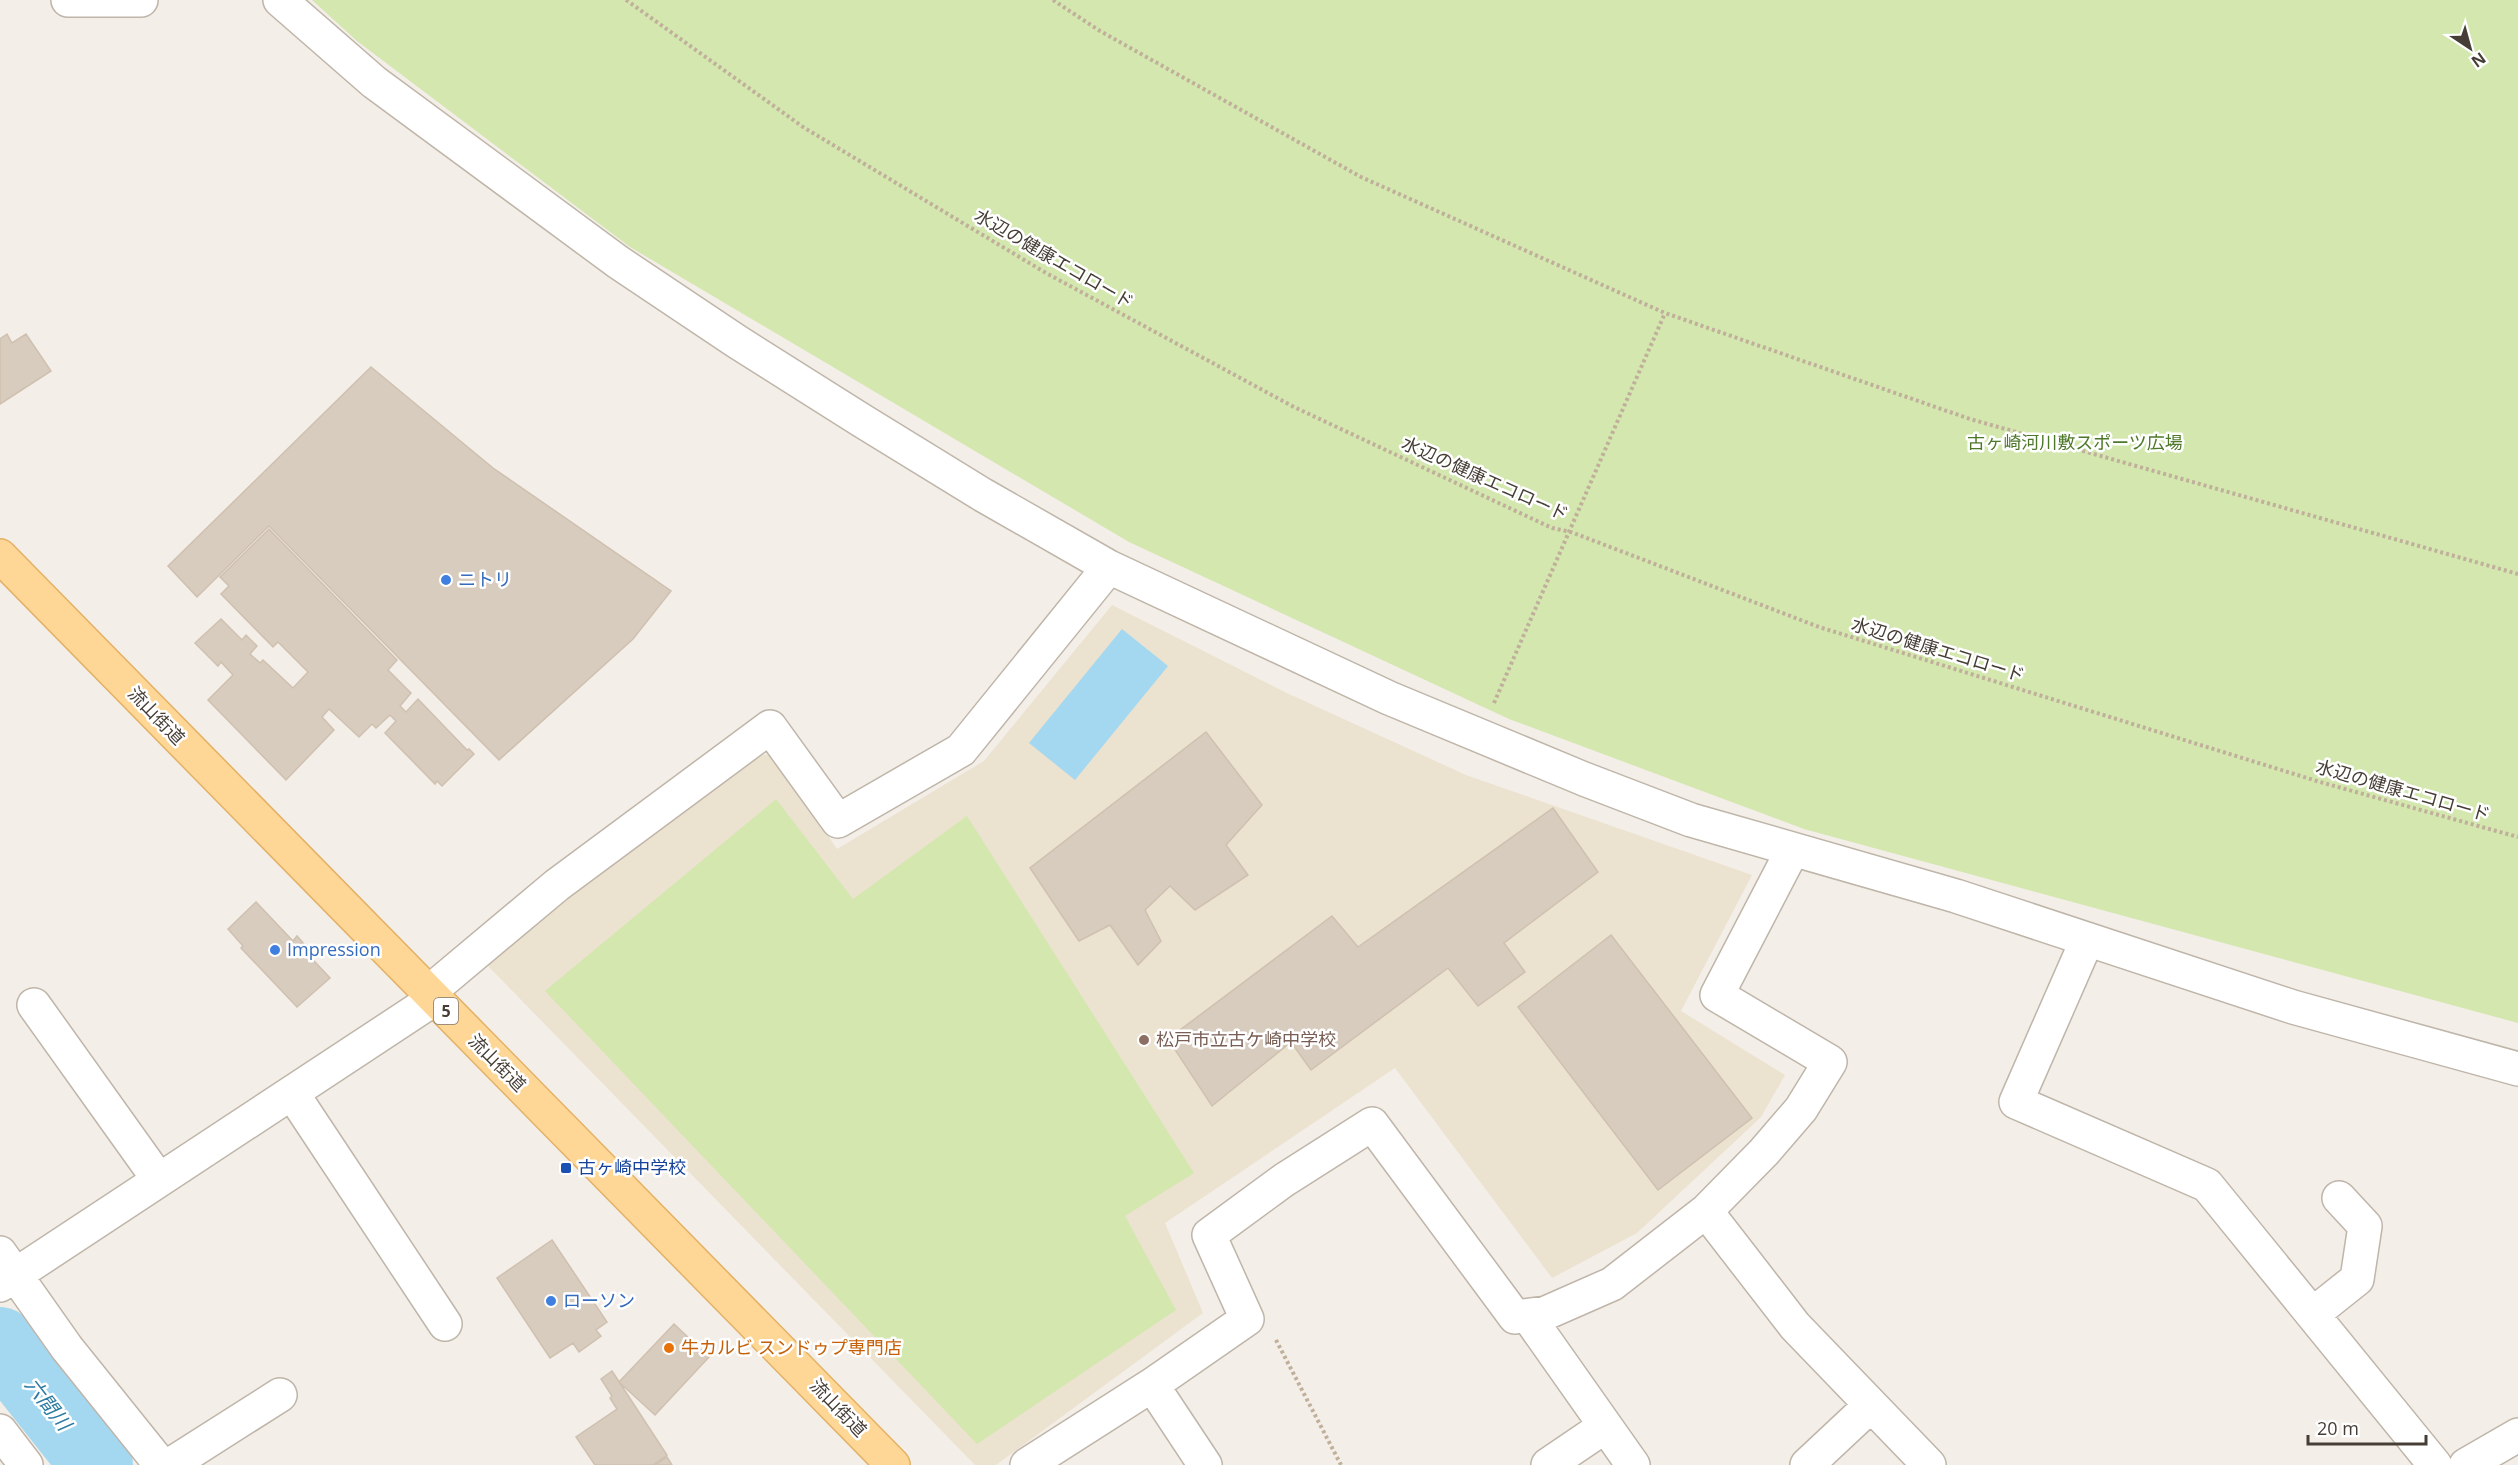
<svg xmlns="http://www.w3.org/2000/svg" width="2518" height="1465" font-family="'Open Sans','Noto Sans JP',sans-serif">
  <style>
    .education { fill: #ece2d0 }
    .green { fill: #d3e7af }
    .water { fill: #a3d8f0 }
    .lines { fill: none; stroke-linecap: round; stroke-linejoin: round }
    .river { stroke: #a3d8f0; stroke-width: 72 }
    .building { fill: #d8ccbf; stroke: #cfc0af; stroke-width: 1.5 }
    .minor-casing { stroke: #bfb5a9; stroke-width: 36 }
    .major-casing { stroke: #e3b165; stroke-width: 36 }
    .path { stroke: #c0af9a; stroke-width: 4; stroke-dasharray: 3 3; stroke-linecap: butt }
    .minor { stroke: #fff; stroke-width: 33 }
    .major { stroke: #fed695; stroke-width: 33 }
    .shop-dot { fill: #3f7fe0; stroke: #fff; stroke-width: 2 }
    .education-dot { fill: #8d6e63; stroke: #fff; stroke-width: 2 }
    .transit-dot { fill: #1a4fb4; stroke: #fff; stroke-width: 2 }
    .food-dot { fill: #e8710a; stroke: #fff; stroke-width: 2 }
    .labels { text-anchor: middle; stroke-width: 5; stroke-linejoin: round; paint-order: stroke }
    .shield { fill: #fff; stroke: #7e7872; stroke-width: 1.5 }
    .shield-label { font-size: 16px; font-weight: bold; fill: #463e36 }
    .street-label { font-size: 18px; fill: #463e36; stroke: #fff }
    .park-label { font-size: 18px; fill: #4e7829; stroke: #fff }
    .shop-label { font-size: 18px; fill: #366cbe; stroke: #fff; text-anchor: start }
    .education-label { font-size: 18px; fill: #785e54; stroke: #fff; text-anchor: start }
    .transit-label { font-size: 18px; fill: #164399; stroke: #fff; text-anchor: start }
    .food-label { font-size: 18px; fill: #c56008; stroke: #fff; text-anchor: start }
    .water-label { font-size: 20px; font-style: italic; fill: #2c7ba2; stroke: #fff }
  </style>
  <rect width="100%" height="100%" fill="#f3eee7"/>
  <path class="education" d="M1112 605 1289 694 1466 775 1752 875 1681 1011 1785 1075 1761 1117 1637 1233 1552 1278 1395 1068 1165 1223 1203 1313 996 1465H975L488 966 575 890 761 755 773 754 837 849 984 761Z"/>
  <path class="green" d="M312 0H2518V1023L1804 829 1509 719 1129 542 630 247 357 41Z
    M776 799 853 899 967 816 1194 1173 1125 1216 1176 1310 977 1444 545 991Z"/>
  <path class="water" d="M1122 629 1168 666 1075 780 1029 743Z"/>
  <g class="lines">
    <path class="river" d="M0 1343 97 1465"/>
  </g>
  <path class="building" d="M7 334 12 343 26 334 51 371 0 404V339Z
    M371 367 493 468 671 591 633 639 499 760 269 526 197 597 168 566Z
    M269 529 397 660 388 670 411 693 400 706 406 712 418 699 467 750 469 749 474 754 442 786 437 781 435 784 385 733 396 721 390 715 376 728 372 724 359 737 329 709 322 717 334 730 286 780 208 700 233 675 221 662 218 666 195 643 221 619 242 640 246 635 257 646 250 654 260 663 263 660 293 688 308 672 278 642 273 647 221 594 229 586 220 577Z
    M1206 732 1262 805 1226 845 1248 875 1195 910 1170 886 1145 910 1161 941 1138 965 1110 925 1079 941 1030 868Z
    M1553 808 1598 872 1504 943 1525 972 1478 1006 1448 968 1311 1070 1291 1042 1212 1106 1168 1039 1332 916 1358 947Z
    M256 902 293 941 297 936 304 944 301 947 330 978 297 1007 241 948 243 946 228 929Z
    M1611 935 1752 1118 1658 1190 1518 1007Z
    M552 1240 607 1322 596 1330 601 1336 579 1352 573 1343 550 1358 497 1278Z
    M674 1324 709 1357 655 1415 619 1382Z
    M612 1371 667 1455 653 1465H595L576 1437 617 1409 610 1398 612 1396 601 1379Z
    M667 1457 672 1465H655Z"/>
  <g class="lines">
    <g class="minor-casing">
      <path id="minor" d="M68 0H141
        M280 0 374 82 618 262 736 341 861 420 983 495 1109 567 1389 698 1584 779 1691 820 1956 896 2293 1007 2518 1069
        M2087 940 2016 1102 2207 1185 2435 1465
        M428 993 557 885 770 727 838 821 961 750 1109 567
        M34 1005 159 1180
        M292 1093 445 1324
        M1706 1211 1795 1326 1929 1465
        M0 1253 67 1348 161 1465
        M0 1285 434 999
        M2313 1314 2357 1279 2365 1226 2339 1198
        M1528 1316 1633 1465
        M1152 1385 1205 1465
        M0 1431 26 1465
        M170 1465 280 1395
        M1027 1465 1152 1385 1247 1319 1209 1235 1284 1180 1372 1124 1515 1317 1546 1313 1612 1284 1706 1211 1764 1152 1801 1109 1830 1062 1717 995 1792 851
        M1548 1465 1604 1427
        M1807 1465 1870 1406
        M2466 1465 2518 1435"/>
    </g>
    <g class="major-casing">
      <path id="major" d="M0 556 893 1465"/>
    </g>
    <path class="path" d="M626 0 803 127 1046 273 1294 407 1552 528 1571 532 1819 627 2320 782 2518 837
      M1053 0 1100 31 1361 177 1665 313 1970 419 2518 574
      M1494 703 1665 313
      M1276 1340 1341 1465"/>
    <use href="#minor" class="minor"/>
    <use href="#major" class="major"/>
  </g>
  <g class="shop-dot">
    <circle cx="446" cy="580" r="6"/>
    <circle cx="275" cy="950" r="6"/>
    <circle cx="551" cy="1301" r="6"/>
  </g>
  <circle class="education-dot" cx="1144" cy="1040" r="6"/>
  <rect class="transit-dot" x="560" y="1162" width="12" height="12" rx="3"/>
  <circle class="food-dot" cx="669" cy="1348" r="6"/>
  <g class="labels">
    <rect class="shield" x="434" y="998" width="24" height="26" rx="4.5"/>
    <g class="shield-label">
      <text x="446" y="1017">5</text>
    </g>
    <g class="street-label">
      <text transform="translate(1054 259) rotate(30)" y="6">水辺の健康エコロード</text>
      <text transform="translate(1485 479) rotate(24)" y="6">水辺の健康エコロード</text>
      <text transform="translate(1938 650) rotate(17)" y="6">水辺の健康エコロード</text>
      <text transform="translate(156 716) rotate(46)" y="6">流山街道</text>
      <text transform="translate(2403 791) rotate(16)" y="6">水辺の健康エコロード</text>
      <text transform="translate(497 1063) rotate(45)" y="6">流山街道</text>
      <text transform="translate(838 1408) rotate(46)" y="6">流山街道</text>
    </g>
    <g class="park-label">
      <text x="2075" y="449">古ヶ崎河川敷スポーツ広場</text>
    </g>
    <g class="shop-label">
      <text x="458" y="586">ニトリ</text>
      <text x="287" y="956">Impression</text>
      <text x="563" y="1307">ローソン</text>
    </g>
    <g class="education-label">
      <text x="1156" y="1046">松戸市立古ケ崎中学校</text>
    </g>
    <g class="transit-label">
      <text x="578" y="1174">古ヶ崎中学校</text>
    </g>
    <g class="food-label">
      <text x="681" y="1354">牛カルビ スンドゥプ専門店</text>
    </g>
    <g class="water-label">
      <text transform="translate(48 1404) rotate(52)" y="7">六間川</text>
    </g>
  </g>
  <g transform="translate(2470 48) rotate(144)" stroke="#ffffff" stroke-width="4.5" paint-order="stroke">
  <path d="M0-4.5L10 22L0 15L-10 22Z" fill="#463e36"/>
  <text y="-9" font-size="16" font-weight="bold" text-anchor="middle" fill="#463e36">N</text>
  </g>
  <path d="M2308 1435v9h118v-9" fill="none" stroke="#463e36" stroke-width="3"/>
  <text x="2317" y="1435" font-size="18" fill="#463e36" stroke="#ffffff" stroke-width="4.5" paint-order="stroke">20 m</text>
</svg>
